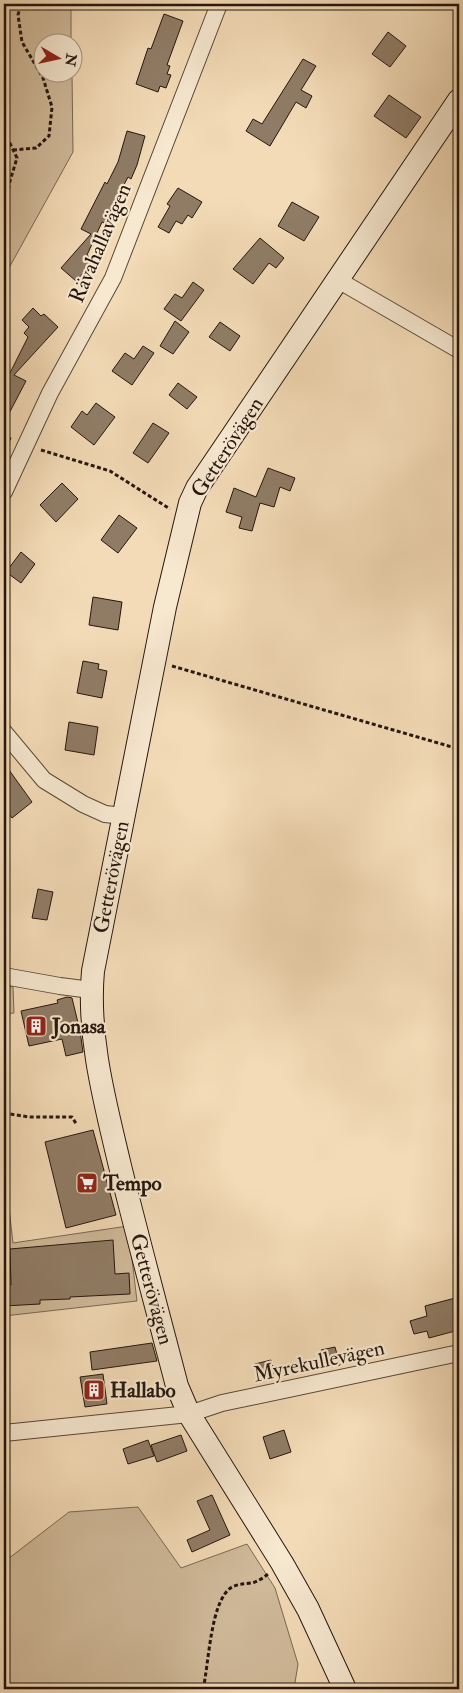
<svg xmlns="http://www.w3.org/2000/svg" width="463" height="1693" font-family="'IM FELL Double Pica',serif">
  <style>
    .green { fill: #d0ba9a; stroke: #7a6854 }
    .building { fill: #907c66; stroke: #25160e }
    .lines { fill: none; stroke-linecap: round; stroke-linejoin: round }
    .street-casing { stroke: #584738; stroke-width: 18 }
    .secondary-casing { stroke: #25160e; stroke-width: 24 }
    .path { stroke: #25160e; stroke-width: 3; stroke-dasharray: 4 2.5; stroke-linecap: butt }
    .street { stroke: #f7e8d0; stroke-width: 16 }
    .secondary { stroke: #f7e8d0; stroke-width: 22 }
    .labels { text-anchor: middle; stroke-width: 4.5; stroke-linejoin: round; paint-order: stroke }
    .street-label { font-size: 21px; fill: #25160e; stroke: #f7e8d0 }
    .poi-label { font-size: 21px; font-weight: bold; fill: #25160e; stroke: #f7e8d0; text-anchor: start }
  </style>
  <rect width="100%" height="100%" fill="#f3dbb7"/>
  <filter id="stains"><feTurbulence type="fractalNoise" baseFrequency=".004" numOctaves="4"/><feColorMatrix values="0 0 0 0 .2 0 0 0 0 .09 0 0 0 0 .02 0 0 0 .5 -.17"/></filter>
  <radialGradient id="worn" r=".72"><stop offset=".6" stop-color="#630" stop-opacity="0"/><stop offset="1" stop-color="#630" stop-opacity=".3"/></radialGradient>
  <path class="green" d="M4 4H71V42H42V72L72 73 73 152 4 277Z
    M4 985 13 987 14 1013 4 1014Z
    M4 1164 13 1243 128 1226 137 1301 4 1316Z
    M138 1507 181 1568 247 1544 275 1588 298 1664 294 1689H4V1562L69 1512Z"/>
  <path class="building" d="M164 14 183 21 167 65 170 66 167 74 171 75 166 88 160 86 158 92 136 84 148 48 151 49Z
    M388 32 406 46 390 67 372 54Z
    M303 59 316 66 301 90 312 96 306 108 296 102 270 146 246 131 253 119 262 124Z
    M389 95 421 117 406 138 374 116Z
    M127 131 145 136 137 165 131 179 128 177 104 223 102 222 87 255 94 261 76 281 61 268 91 234 81 229 105 182 107 184 118 162Z
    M178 188 202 202 192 218 188 215 182 224 176 221 169 233 158 227 170 206 167 204Z
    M292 202 319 217 304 241 278 226Z
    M260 238 284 258 276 268 269 263 253 284 233 269Z
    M193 282 204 290 181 321 164 309 175 294 182 298Z
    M33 308 41 316 44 314 58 327 14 375 26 381 4 423V380L8 372 10 373 28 337 24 333 29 327 22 320Z
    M175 321 189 332 173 354 160 346Z
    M220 322 240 336 230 351 209 337Z
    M143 346 154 353 132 385 112 371 125 353 134 359Z
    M178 383 197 397 187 409 169 395Z
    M96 403 115 417 94 445 71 427 82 411 87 415Z
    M153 423 169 433 148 463 133 453Z
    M268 468 295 478 290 491 280 487 274 507 260 503 252 531 239 528 242 517 226 512 234 488 256 497Z
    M62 483 78 499 56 522 40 505Z
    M119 515 137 528 118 553 101 540Z
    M21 552 35 564 21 583 6 572Z
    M93 597 122 602 118 630 89 625Z
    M83 661 99 664 98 669 107 671 102 698 77 693Z
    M69 722 98 727 94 755 65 750Z
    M4 763 32 802 12 818 4 807Z
    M38 889 53 892 47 920 32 918Z
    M67 997 72 998 80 1031 83 1052 66 1056 62 1039 29 1046 21 1011 58 1003 57 1000Z
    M93 1130 116 1215 66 1228 45 1142Z
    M113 1240 115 1274 129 1273 130 1294 70 1297V1299L40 1300V1304L4 1306V1285H11L10 1249Z
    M459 1297V1330L429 1338 427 1331 414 1334 410 1321 427 1316 425 1306Z
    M152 1343 157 1361 92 1370 90 1352Z
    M335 1347 340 1365 325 1368 321 1350Z
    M271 1360 275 1373 258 1377 255 1364Z
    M103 1374 107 1404 85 1407 80 1377Z
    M284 1430 291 1452 270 1459 263 1437Z
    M181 1435 187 1451 157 1462 151 1445Z
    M148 1440 154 1456 128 1464 123 1449Z
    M212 1495 230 1535 192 1552 187 1540 210 1530 197 1501Z"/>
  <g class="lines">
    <g class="street-casing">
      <path id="street" d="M338 280 459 350
        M4 492 50 393 113 278 219 4
        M4 732 44 780 83 804 105 814 124 816
        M4 976 60 986 91 990
        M4 1433 189 1414 222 1403 459 1353"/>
    </g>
    <g class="secondary-casing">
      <path id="secondary" d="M345 1689 308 1609 282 1563 189 1414 177 1386C158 1313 138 1239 120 1166 105 1102 87 1037 93 971L165 607 190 503 197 488 459 100"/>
    </g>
    <path class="path" d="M4 131 17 158 10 181 4 212
      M13 150 36 148 49 136 52 107 43 78 22 42 18 15 21 4
      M4 436 11 439
      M41 450 110 471 170 509
      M172 666 459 749
      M4 1113 29 1117H72L77 1125
      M203 1689C209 1665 210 1600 232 1587 238 1584 244 1584 251 1583 257 1582 263 1578 268 1574"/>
    <use href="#street" class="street"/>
    <use href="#secondary" class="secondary"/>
  </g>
  <defs>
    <g id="building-square" transform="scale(1.125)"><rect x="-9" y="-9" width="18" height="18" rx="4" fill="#8f2418" stroke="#f7e8d0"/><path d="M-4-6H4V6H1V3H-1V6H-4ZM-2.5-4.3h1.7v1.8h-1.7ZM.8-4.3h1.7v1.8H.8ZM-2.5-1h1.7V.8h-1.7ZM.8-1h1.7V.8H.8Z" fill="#fff"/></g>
    <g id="supermarket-square" transform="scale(1.125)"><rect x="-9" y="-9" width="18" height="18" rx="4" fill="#8f2418" stroke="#f7e8d0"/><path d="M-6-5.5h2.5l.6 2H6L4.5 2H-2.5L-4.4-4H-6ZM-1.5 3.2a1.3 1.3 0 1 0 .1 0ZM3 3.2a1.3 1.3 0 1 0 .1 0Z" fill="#fff"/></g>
  </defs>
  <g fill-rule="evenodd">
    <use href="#building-square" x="36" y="1026"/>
    <use href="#supermarket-square" x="87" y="1183"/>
    <use href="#building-square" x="94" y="1390"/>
  </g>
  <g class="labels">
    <g class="street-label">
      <text transform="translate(100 243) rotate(-67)" y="7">Rävahallavägen</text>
      <text transform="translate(227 447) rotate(-57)" y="7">Getterövägen</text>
      <text transform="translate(111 877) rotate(-79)" y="7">Getterövägen</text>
      <text transform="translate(152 1289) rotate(75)" y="7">Getterövägen</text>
      <text transform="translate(319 1361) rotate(-12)" y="7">Myrekullevägen</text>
    </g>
    <g class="poi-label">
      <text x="52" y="1033">Jonasa</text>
      <text x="103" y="1190">Tempo</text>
      <text x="110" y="1397">Hallabo</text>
    </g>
  </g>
  <rect width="463" height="1693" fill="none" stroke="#f3dbb7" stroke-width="20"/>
  <rect x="5" y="5" width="453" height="1683" fill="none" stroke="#25160e" stroke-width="2.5"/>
  <rect x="10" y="10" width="443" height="1673" fill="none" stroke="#25160e"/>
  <g transform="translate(58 58) rotate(99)"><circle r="24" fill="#f7e8d0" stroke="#a39482"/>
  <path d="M0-4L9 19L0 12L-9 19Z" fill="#8f2418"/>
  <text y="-8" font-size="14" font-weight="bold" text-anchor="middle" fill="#25160e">N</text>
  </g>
  <rect width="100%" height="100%" filter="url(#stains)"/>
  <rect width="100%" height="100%" fill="url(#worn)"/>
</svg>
